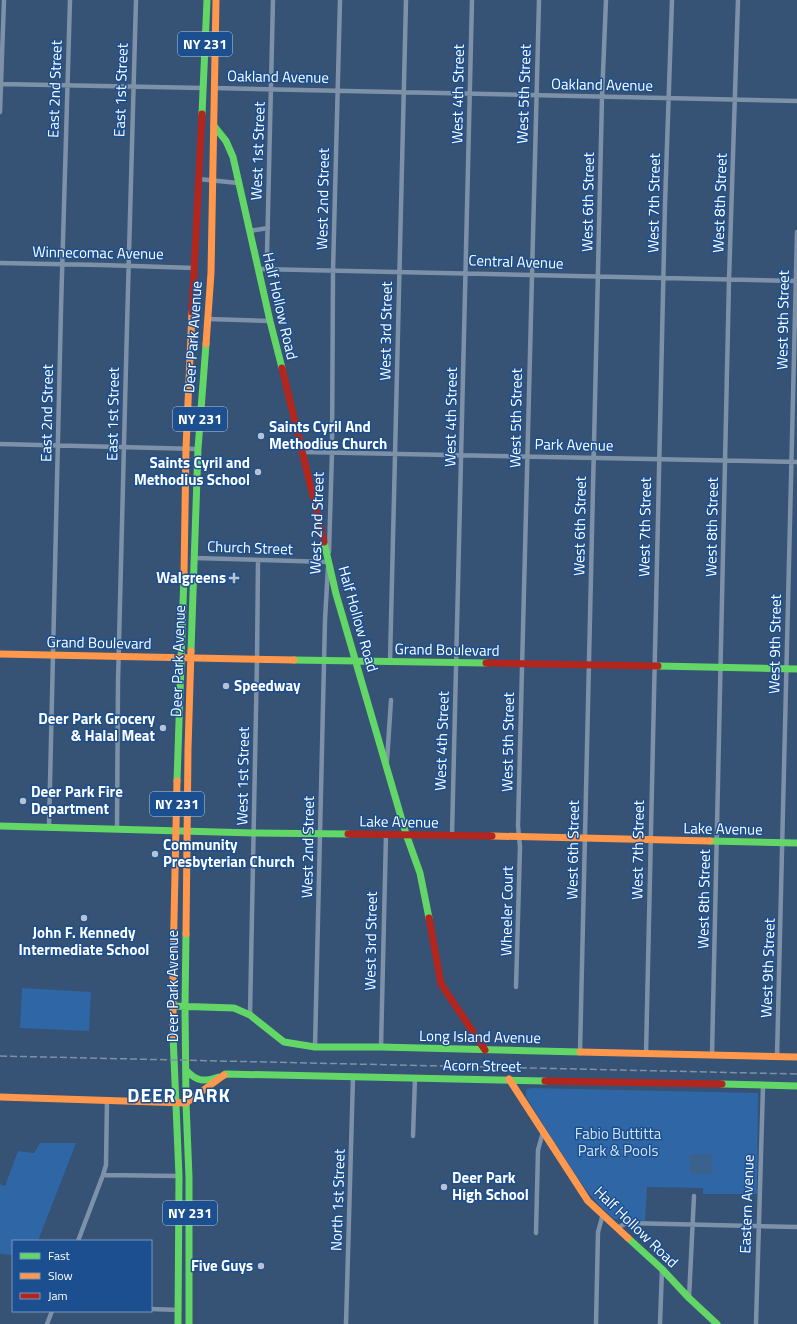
<svg xmlns="http://www.w3.org/2000/svg" width="797" height="1324" font-family="'Titillium Web',sans-serif">
  <style>
    .green { fill: #2f66a5 }
    .water { fill: #3b618d }
    .lines { fill: none; stroke-linecap: round; stroke-linejoin: round }
    .street { stroke: #7d92a8; stroke-width: 4.5 }
    .fast { stroke: #63d668; stroke-width: 7 }
    .slow { stroke: #ff974d; stroke-width: 7 }
    .jam { stroke: #b3261e; stroke-width: 7 }
    .rail { stroke: #7e92a7; stroke-width: 1.5; stroke-dasharray: 7 3; stroke-linecap: butt }
    .poi-dot { fill: #b9c2ce; stroke: #1b4f8f; stroke-width: 1.5 }
    .labels { text-anchor: middle; stroke-width: 3; stroke-linejoin: round; paint-order: stroke }
    .shield { fill: #1b4f8f; stroke: #bbcadd; stroke-width: 1 }
    .shield-label { font-size: 14px; font-weight: bold; fill: #fff }
    .street-label { font-size: 15px; fill: #fff; stroke: #1b4f8f }
    .poi-label { font-size: 15px; font-weight: bold; fill: #fff; stroke: #1b4f8f; text-anchor: start }
    .park-label { font-size: 15px; fill: #cfe3fa; stroke: #1b4f8f }
    .district-label { font-size: 19px; font-weight: bold; letter-spacing: 1px; fill: #fff; stroke: #1b4f8f }
  </style>
  <rect width="100%" height="100%" fill="#365274"/>
  <path class="green" d="M22 988 91 992 89 1031 20 1028Z
    M531 1088 758 1093 757 1194H703V1188L647 1187 645 1221 614 1219 598 1204 583 1186 552 1139 526 1097V1092L527 1089Z
    M40 1143H76L38 1241H13V1255L0 1254V1184L5 1186 18 1151 34 1153Z"/>
  <path class="water" d="M689 1154H714V1156H712V1174H690V1157L689 1156Z"/>
  <g class="lines">
    <path class="street" d="M0 84 204 88
      M214 88 797 101
      M0 112 4 0
      M199 179 238 183
      M249 231 268 228
      M267 254 273 0
      M0 263 102 265 195 268
      M258 269 797 281
      M208 319 270 321
      M0 444 198 449
      M303 452 797 462
      M329 552 332 452 333 271 340 0
      M195 558 328 562
      M390 662 406 0
      M387 761 391 700
      M49 827 61 309 70 0
      M117 829 118 682 127 326 136 0
      M452 835 472 0
      M516 987 520 847 518 826 539 0
      M250 1015 257 660 258 561
      M315 1047 325 620 328 567
      M381 1047 386 835
      M580 1052 602 97 606 0
      M646 1054 665 204 672 0
      M712 1055 729 280 738 0
      M777 1057 797 232
      M413 1136 415 1078
      M103 1175 179 1176
      M617 1228 627 1223 797 1227
      M536 1233 538 1150 543 1132
      M78 1241 103 1175 106 1165 107 1100
      M689 1298 694 1196
      M151 1309 179 1310
      M47 1324 52 1311
      M346 1324 353 1077
      M596 1324 598 1232 603 1214
      M660 1324 662 1269
      M756 1324 763 1086"/>
    <path class="fast" d="M202 114 207 0
      M214 126 226 141 233 157 270 321 282 368
      M324 542 336 594 406 834 420 873 429 918
      M191 651 198 449 206 344
      M294 660 486 663
      M658 666 797 669
      M177 781 184 574
      M0 826 254 833 348 834
      M710 841 797 843
      M186 934 185 1006 186 1103 189 1177V1324
      M173 1006 234 1008 250 1015 284 1042 315 1047H381L580 1052
      M173 1035 179 1176 178 1324
      M186 1070C197 1082 204 1082 219 1077
      M224 1075 226 1074 545 1081
      M722 1084 797 1086
      M628 1238 662 1269 689 1298 717 1324"/>
    <path class="slow" d="M206 344 211 273 216 0
      M184 574 186 448 192 312
      M0 654 294 660
      M492 836 710 841
      M186 934 188 749 191 651
      M173 1035V965L177 781
      M580 1052 797 1057
      M509 1079 588 1201 628 1238
      M0 1097 186 1103 224 1075"/>
    <path class="jam" d="M192 312 202 114
      M282 368 324 542
      M486 663 658 666
      M348 834 492 836
      M429 918 441 984 485 1050
      M545 1081 722 1084"/>
    <path class="rail" d="M0 1056 797 1074"/>
  </g>
  <g class="poi-dot">
    <circle cx="261" cy="436" r="4"/>
    <circle cx="258" cy="472" r="4"/>
    <path d="M232 572h4v4h4v4h-4v4h-4v-4h-4v-4h4z"/>
    <circle cx="226" cy="686" r="4"/>
    <circle cx="163" cy="728" r="4"/>
    <circle cx="23" cy="801" r="4"/>
    <circle cx="155" cy="854" r="4"/>
    <circle cx="84" cy="918" r="4"/>
    <circle cx="444" cy="1187" r="4"/>
    <circle cx="261" cy="1266" r="4"/>
  </g>
  <g class="labels">
    <g class="shield">
      <rect x="178" y="32" width="54" height="24" rx="3"/>
      <rect x="173" y="407" width="54" height="24" rx="3"/>
      <rect x="150" y="792" width="54" height="24" rx="3"/>
      <rect x="163" y="1201" width="54" height="24" rx="3"/>
    </g>
    <g class="shield-label">
      <text x="205" y="49">NY 231</text>
      <text x="200" y="424">NY 231</text>
      <text x="177" y="809">NY 231</text>
      <text x="190" y="1218">NY 231</text>
    </g>
    <g class="street-label">
      <text transform="translate(278 77) rotate(1)" y="5">Oakland Avenue</text>
      <text transform="translate(602 85) rotate(1)" y="5">Oakland Avenue</text>
      <text transform="translate(55 89) rotate(-88)" y="5">East 2nd Street</text>
      <text transform="translate(121 90) rotate(-88)" y="5">East 1st Street</text>
      <text transform="translate(458 94) rotate(-89)" y="5">West 4th Street</text>
      <text transform="translate(524 94) rotate(-88)" y="5">West 5th Street</text>
      <text transform="translate(258 151) rotate(-88)" y="5">West 1st Street</text>
      <text transform="translate(323 199) rotate(-89)" y="5">West 2nd Street</text>
      <text transform="translate(588 202) rotate(-89)" y="5">West 6th Street</text>
      <text transform="translate(654 203) rotate(-89)" y="5">West 7th Street</text>
      <text transform="translate(720 203) rotate(-88)" y="5">West 8th Street</text>
      <text transform="translate(98 253) rotate(1)" y="5">Winnecomac Avenue</text>
      <text transform="translate(516 262) rotate(2)" y="5">Central Avenue</text>
      <text transform="translate(280 306) rotate(77)" y="5">Half Hollow Road</text>
      <text transform="translate(783 320) rotate(-89)" y="5">West 9th Street</text>
      <text transform="translate(386 331) rotate(-89)" y="5">West 3rd Street</text>
      <text transform="translate(193 337) rotate(-86)" y="5">Deer Park Avenue</text>
      <text transform="translate(47 413) rotate(-89)" y="5">East 2nd Street</text>
      <text transform="translate(113 414) rotate(-89)" y="5">East 1st Street</text>
      <text transform="translate(451 417) rotate(-89)" y="5">West 4th Street</text>
      <text transform="translate(516 418) rotate(-89)" y="5">West 5th Street</text>
      <text transform="translate(574 445) rotate(1)" y="5">Park Avenue</text>
      <text transform="translate(317 523) rotate(-88)" y="5">West 2nd Street</text>
      <text transform="translate(580 526) rotate(-89)" y="5">West 6th Street</text>
      <text transform="translate(645 527) rotate(-89)" y="5">West 7th Street</text>
      <text transform="translate(712 527) rotate(-89)" y="5">West 8th Street</text>
      <text transform="translate(250 548) rotate(2)" y="5">Church Street</text>
      <text transform="translate(358 619) rotate(74)" y="5">Half Hollow Road</text>
      <text transform="translate(99 643) rotate(1)" y="5">Grand Boulevard</text>
      <text transform="translate(775 644) rotate(-89)" y="5">West 9th Street</text>
      <text transform="translate(447 650) rotate(1)" y="5">Grand Boulevard</text>
      <text transform="translate(178 661) rotate(-88)" y="5">Deer Park Avenue</text>
      <text transform="translate(442 741) rotate(-88)" y="5">West 4th Street</text>
      <text transform="translate(508 742) rotate(-89)" y="5">West 5th Street</text>
      <text transform="translate(243 776) rotate(-89)" y="5">West 1st Street</text>
      <text transform="translate(399 822) rotate(1)" y="5">Lake Avenue</text>
      <text transform="translate(723 829) rotate(1)" y="5">Lake Avenue</text>
      <text transform="translate(308 847) rotate(-89)" y="5">West 2nd Street</text>
      <text transform="translate(573 850) rotate(-89)" y="5">West 6th Street</text>
      <text transform="translate(638 850) rotate(-89)" y="5">West 7th Street</text>
      <text transform="translate(704 899) rotate(-89)" y="5">West 8th Street</text>
      <text transform="translate(507 911) rotate(-89)" y="5">Wheeler Court</text>
      <text transform="translate(371 941) rotate(-89)" y="5">West 3rd Street</text>
      <text transform="translate(768 968) rotate(-88)" y="5">West 9th Street</text>
      <text transform="translate(173 986) rotate(-90)" y="5">Deer Park Avenue</text>
      <text transform="translate(480 1037) rotate(1)" y="5">Long Island Avenue</text>
      <text transform="translate(482 1066) rotate(1)" y="5">Acorn Street</text>
      <text transform="translate(338 1200) rotate(-88)" y="5">North 1st Street</text>
      <text transform="translate(747 1204) rotate(-88)" y="5">Eastern Avenue</text>
      <text transform="translate(636 1227) rotate(44)" y="5">Half Hollow Road</text>
    </g>
    <g class="poi-label">
      <text x="269" y="432">Saints Cyril And<tspan x="269" dy="17">Methodius Church</tspan></text>
      <text x="250" y="468" text-anchor="end">Saints Cyril and<tspan x="250" dy="17">Methodius School</tspan></text>
      <text x="226" y="583" text-anchor="end">Walgreens</text>
      <text x="234" y="691">Speedway</text>
      <text x="155" y="724" text-anchor="end">Deer Park Grocery<tspan x="155" dy="17">&amp; Halal Meat</tspan></text>
      <text x="31" y="797">Deer Park Fire<tspan x="31" dy="17">Department</tspan></text>
      <text x="163" y="850">Community<tspan x="163" dy="17">Presbyterian Church</tspan></text>
      <text x="84" y="938" text-anchor="middle">John F. Kennedy<tspan x="84" dy="17">Intermediate School</tspan></text>
      <text x="452" y="1183">Deer Park<tspan x="452" dy="17">High School</tspan></text>
      <text x="253" y="1271" text-anchor="end">Five Guys</text>
    </g>
    <g class="park-label">
      <text x="618" y="1139">Fabio Buttitta<tspan x="618" dy="17">Park &amp; Pools</tspan></text>
    </g>
    <g class="district-label">
      <text x="179" y="1102">DEER PARK</text>
    </g>
  </g>
  <rect x="12" y="1240" width="140" height="72" fill="#1b4f8f" stroke="#7695bc"/>
  <rect x="20" y="1253" width="20" height="6" fill="#63d668" stroke="#7695bc"/>
  <text x="48" y="1260" font-size="12" fill="#ffffff">Fast</text>
  <rect x="20" y="1273" width="20" height="6" fill="#ff974d" stroke="#7695bc"/>
  <text x="48" y="1280" font-size="12" fill="#ffffff">Slow</text>
  <rect x="20" y="1293" width="20" height="6" fill="#b3261e" stroke="#7695bc"/>
  <text x="48" y="1300" font-size="12" fill="#ffffff">Jam</text>
</svg>
